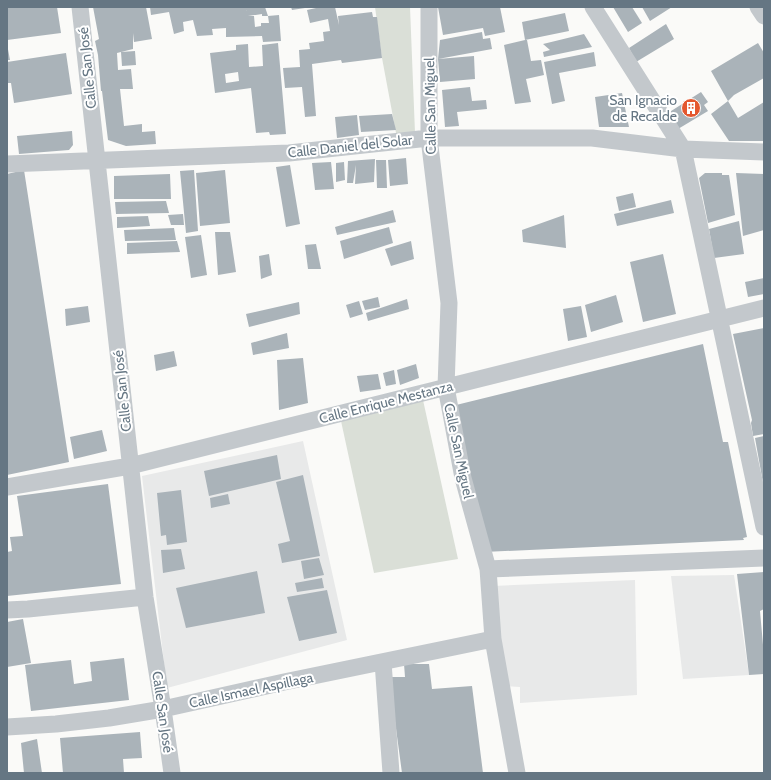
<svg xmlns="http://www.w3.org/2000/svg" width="771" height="780" font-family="Cabin,sans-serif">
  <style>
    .built { fill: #e8e9e9 }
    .green { fill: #dadfd7 }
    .building { fill: #aab3b9; fill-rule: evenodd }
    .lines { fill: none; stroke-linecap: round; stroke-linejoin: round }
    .street { stroke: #c3c8cc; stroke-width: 17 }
    .labels { text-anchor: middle; stroke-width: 4; stroke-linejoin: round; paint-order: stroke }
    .street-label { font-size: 14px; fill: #657683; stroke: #fff }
    .poi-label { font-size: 14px; fill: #657683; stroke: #fff; text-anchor: end }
  </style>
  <rect width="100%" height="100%" fill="#fafaf8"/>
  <path class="built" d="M303 441 347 640 167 688 142 476Z
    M734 575 749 675 683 679 671 576Z
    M635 580 637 695 520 703V687L504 686 493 586Z"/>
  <path class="green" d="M375 7H410L415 133H396L382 58Z
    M423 400 458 559 374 573 341 421Z"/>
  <path class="building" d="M7 7H57L61 33 7 40Z
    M93 7H146L152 39 134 42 133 33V49L117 53 118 70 131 69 133 89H120L124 126 142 124V132L155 131 156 144 126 146 108 140 102 91H101L98 55 95 41 99 39Z
    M150 7H246L247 11 246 7H265L268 16 279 15 281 41 263 42 262 36 226 37V28L212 29 213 35 197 36 193 20 183 22 184 31 174 34 169 12 151 15ZM262 14V16H268L269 23H261V26L255 27 254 16H248Z
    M291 7H304L305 8 292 10Z
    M316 7H335L339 25 338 16 372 12 373 17H377L382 58 342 63 341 60 312 64 316 116 305 117 302 87 285 88 283 68 300 67 299 50 310 49 309 43 324 41 323 32 330 31 328 19 310 23 307 10 316 8Z
    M438 7H500L505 32 485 36 483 28 443 35Z
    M613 7H632L642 23 628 32Z
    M642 7H672L650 21Z
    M565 13 569 31 525 40H527L531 61 541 60 544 75 526 79 531 102 515 104 504 45 525 40 522 22Z
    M666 24 674 39 636 62 629 48Z
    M482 32 483 39 490 38 492 49 438 59 474 56 475 79 440 82 438 59 440 40Z
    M584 34 592 47 544 57 543 52 550 50 543 44Z
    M278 43 286 134 270 135 269 132 256 133 251 88 215 93 210 53 236 50V45L248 44 249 67 263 66 262 45ZM238 72 239 81 226 83 225 74Z
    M758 43 764 53V78L734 95 728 101 738 118 764 102V141H729L711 114 728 101 711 71Z
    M7 44 10 60H7Z
    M135 51 136 65 122 66 121 52Z
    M594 52 596 66 559 73 565 101 552 104 544 62Z
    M66 53 72 94 14 103 11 83H7V62Z
    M470 87 472 101 486 100 487 109 457 112 459 126 445 127 442 90Z
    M701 92 708 102 704 105 708 111 678 129 668 113Z
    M622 93 629 127H599L595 97Z
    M392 114 396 130 361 132 359 116Z
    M357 115 359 135 337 138 335 117Z
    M72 131 73 145 69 150 19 154 17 136Z
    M406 158 408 184 390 186 388 160Z
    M375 159 374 182 355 184 356 165 353 183H347L348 161Z
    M376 160H386L387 188H377Z
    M331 162 334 189 315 190 312 163Z
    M344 162 345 180 336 182V163Z
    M290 165 300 224 286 227 276 167Z
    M24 170 69 462 7 475V174Z
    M194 170 198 231 186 233 180 171Z
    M225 170 230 223 200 226 196 173Z
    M705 173H722V175H729L735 215 708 223 699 178Z
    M736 173 764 174V230L743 236Z
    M170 174 171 199H114V176Z
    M633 193 636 207 619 211 616 197Z
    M671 200 674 213 617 226 614 214Z
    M166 201 169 213 116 214 115 202Z
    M393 210 396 222 337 235 335 227Z
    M183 214 184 225H171L168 215Z
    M564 215 566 248 523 242 522 230Z
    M148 216 150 226 117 228V217Z
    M739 221 744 254 714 258 709 229Z
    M389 227 393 243 344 259 340 241Z
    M174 228 176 240 125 241 124 230Z
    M215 232H230L236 272 218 275Z
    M201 235 207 275 191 278 185 237Z
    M177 241 180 252 127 254V243Z
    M411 241 414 259 391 266 385 249Z
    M316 244 321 269H308L305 245Z
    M269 254 272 275 261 279 259 256Z
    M663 254 676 314 643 322 630 262Z
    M764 278V294L748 297 745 282Z
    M616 295 623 322 591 332 585 305Z
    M378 297 380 307 365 310 362 301Z
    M407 299 409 309 368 321 366 313Z
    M359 301 363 314 350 318 346 305Z
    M299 302 300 314 249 327 246 314Z
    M88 306 90 322 66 326 65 309Z
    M581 306 587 337 568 341 563 309Z
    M764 328V434L753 436 751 423 752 420 733 334Z
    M287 333 289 348 253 355 251 343Z
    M703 344 723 442H728L747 537 743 538 744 540 484 552 452 406Z
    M174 351 177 366 156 371 154 355Z
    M303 358 308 403 279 410 277 360Z
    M416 364 419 378 400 385 397 370Z
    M394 370 396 384 386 386 383 373Z
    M378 374 381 389 360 392 357 376Z
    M102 430 107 451 74 459 70 437Z
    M764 436V483H763L755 438Z
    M277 455 281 479 209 496 204 471Z
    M303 475 320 556 282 563 278 544 290 541 276 482Z
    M108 484 121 584 7 596V552L12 551 10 537 23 536 17 496Z
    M181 490 187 542 167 545 166 535 161 536 157 493Z
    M228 494 230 504 211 508 210 498Z
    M181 549 185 569 163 573 161 550Z
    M319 558 324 575 304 579 301 561Z
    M257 571 265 613 186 628 176 588Z
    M764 572V609L760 611 764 656V674L749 675 737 574Z
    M322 578 324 588 297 592 295 583Z
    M327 590 337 633 299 641 287 597Z
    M23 619 31 663 7 667V622Z
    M124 658 129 700 31 711 25 665 71 660 74 684 92 681 90 662Z
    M404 664H429L432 689 472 686 483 773H402L389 677H405Z
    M140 732 142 758 123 759 124 773H63L60 738Z
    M37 739 42 773H24L21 743Z"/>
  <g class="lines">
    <path class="street" d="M80 7 145 597 163 709 172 773
      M429 7V138L449 303 446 387 463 478 488 569 493 639 517 773
      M593 7 683 149 764 527
      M758 7 764 16
      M7 164 289 153 429 138H592L683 149 764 152
      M7 487 130 466 764 308
      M488 569 764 558
      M7 610 28 609 145 597
      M383 662 391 773
      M7 727 56 724 109 718 163 709 284 682 493 639"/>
  </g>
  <defs>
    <g id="building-disc" transform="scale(1)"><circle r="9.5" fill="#e4572e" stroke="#fff"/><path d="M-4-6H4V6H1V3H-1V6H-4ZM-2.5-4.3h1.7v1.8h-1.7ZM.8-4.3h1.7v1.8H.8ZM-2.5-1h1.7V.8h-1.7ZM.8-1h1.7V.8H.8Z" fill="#fff"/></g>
  </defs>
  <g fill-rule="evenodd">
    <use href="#building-disc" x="691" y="108"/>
  </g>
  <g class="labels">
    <g class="street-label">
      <text transform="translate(87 68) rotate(-96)" y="5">Calle San José</text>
      <text transform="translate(430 106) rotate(-91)" y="5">Calle San Miguel</text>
      <text transform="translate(350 146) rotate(-6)" y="5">Calle Daniel del Solar</text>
      <text transform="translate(122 391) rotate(-96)" y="5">Calle San José</text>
      <text transform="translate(386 402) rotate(-14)" y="5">Calle Enrique Mestanza</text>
      <text transform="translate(459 451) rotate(78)" y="5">Calle San Miguel</text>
      <text transform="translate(251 690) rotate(-12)" y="5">Calle Ismael Aspillaga</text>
      <text transform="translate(163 712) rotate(82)" y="5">Calle San José</text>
    </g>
    <g class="poi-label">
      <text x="677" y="105">San Ignacio<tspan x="677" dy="16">de Recalde</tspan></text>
    </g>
  </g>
  <rect width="771" height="780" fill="none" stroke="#657683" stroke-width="16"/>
</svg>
